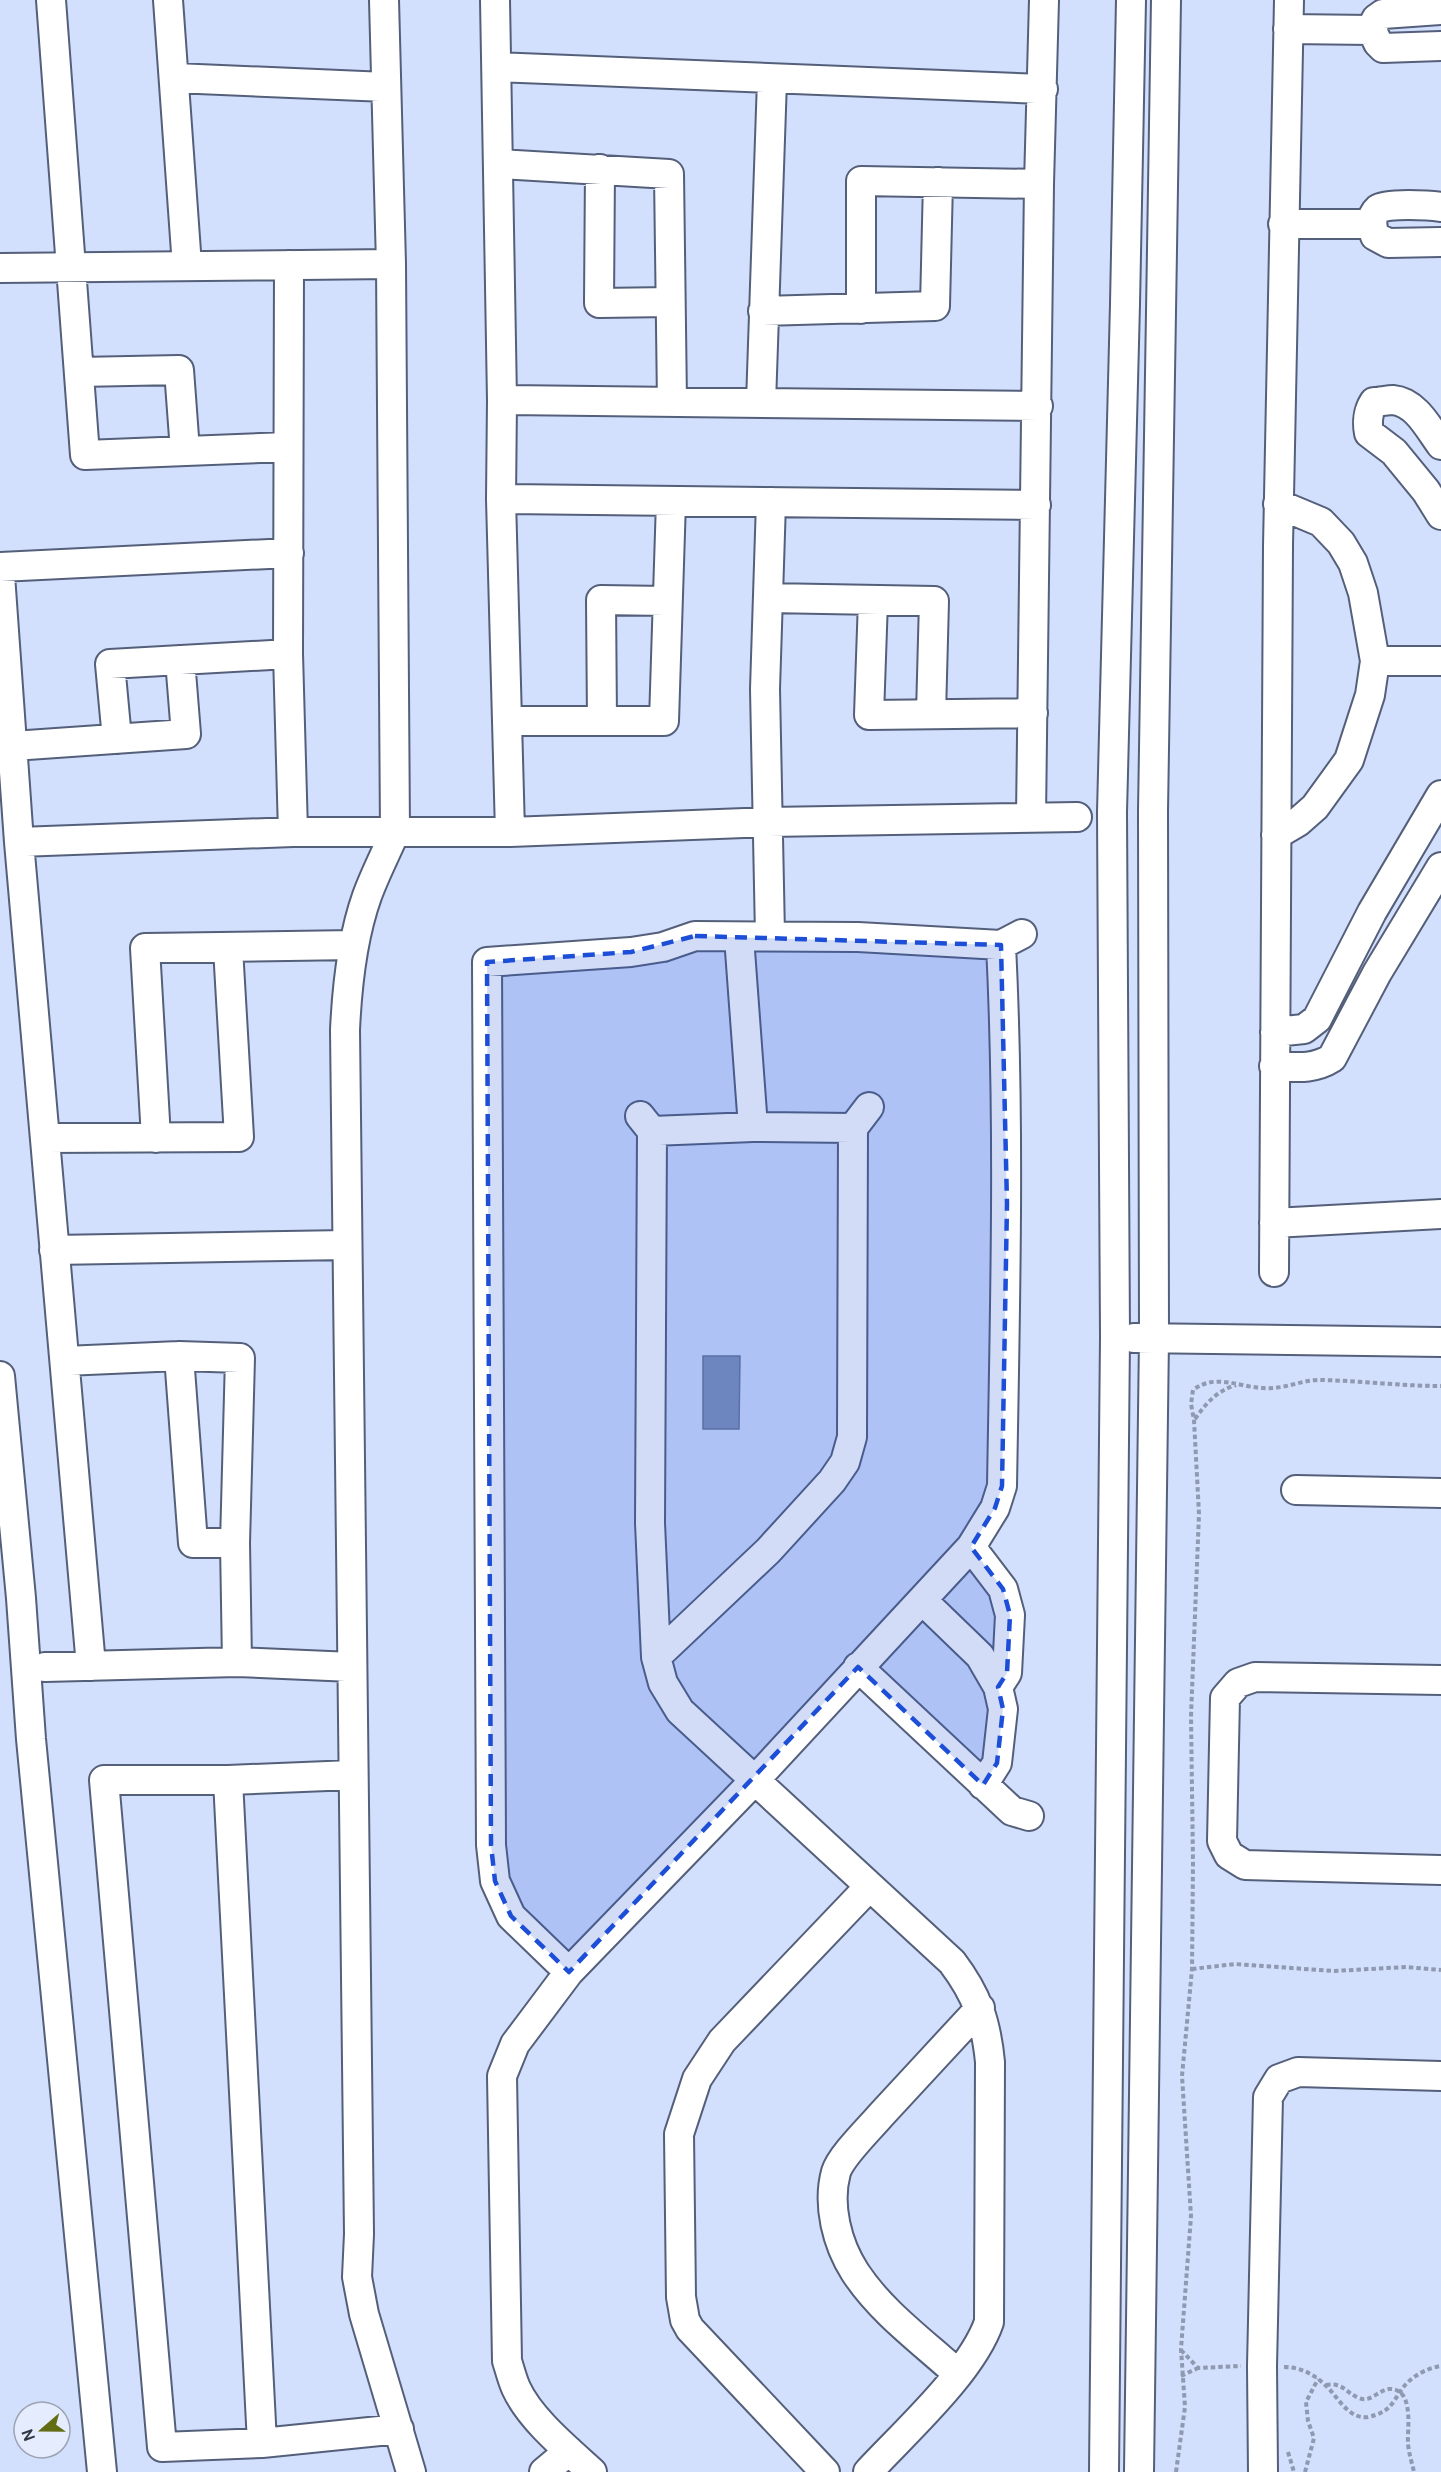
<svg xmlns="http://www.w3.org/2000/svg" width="1441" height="2472" font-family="Cabin,sans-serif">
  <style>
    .water { fill: #8294bb; stroke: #697896; stroke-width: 1.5 }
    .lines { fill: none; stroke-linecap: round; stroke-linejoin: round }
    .minor-casing { stroke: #545f79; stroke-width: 32 }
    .path { stroke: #8f99af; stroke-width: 4; stroke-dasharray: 4.5 3; stroke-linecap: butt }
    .minor { stroke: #fff; stroke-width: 28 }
    .marked { fill: #1d4ed8; fill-opacity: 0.2; stroke: #1d4ed8; stroke-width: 4.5; stroke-dasharray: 12 8; stroke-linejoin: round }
  </style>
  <rect width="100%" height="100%" fill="#d2dffd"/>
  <path class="water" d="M703 1356H740L739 1429H703Z"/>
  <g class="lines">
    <g class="minor-casing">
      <path id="minor" d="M51 0 85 455 288 447
        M168 0 187 266
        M384 0 391 264 395 832C386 853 375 874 367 896 352 938 347 986 345 1030L359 2234 357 2277 364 2314 411 2472
        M495 0 502 400 501 499 510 832
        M1441 10 1383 14 1376 19 1372 30 1378 43 1383 48 1441 46
        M1288 29 1372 30
        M497 67 1043 89
        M175 78 386 87
        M498 164 669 174 672 402
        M600 169 599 303 670 302
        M1441 207C1430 205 1386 203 1378 209 1370 216 1372 227 1375 236L1388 243 1441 242
        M1283 224H1371
        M289 265 288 654 293 832
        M0 268 391 264
        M861 309V181L1039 184
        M763 311 935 306 938 182
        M79 372 179 370 185 451
        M502 400 1038 406
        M761 403 772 80
        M1441 445C1429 429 1416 402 1393 400 1387 400 1380 402 1374 402 1368 411 1367 423 1369 433L1394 452 1426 491 1441 515
        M501 499 1036 505
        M0 567 289 553
        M0 575 19 842 91 1666
        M768 598 934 601 931 714
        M873 600 869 715 1033 713
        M1375 661H1441
        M507 721H664L671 501
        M602 721 601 600 666 601
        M117 739 110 664 288 654
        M13 746 186 734 180 660
        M1031 817 1039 184 1044 0
        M1276 835 1298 822 1315 807 1349 760 1370 695 1375 661 1363 593 1353 563 1341 543 1321 522 1278 504
        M19 842 293 832H510L768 822 1077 817
        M770 935 765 689 771 502
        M739 937 753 1127
        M1275 1032 1304 1029 1317 1019 1372 912 1441 795
        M1274 1066C1296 1067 1313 1070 1332 1058L1377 973 1441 867
        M640 1116 652 1131 650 1523 656 1657 663 1683 680 1711 952 1962C977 1995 986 2021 990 2062L989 2322C972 2372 905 2432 868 2472
        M652 1131 753 1127 853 1128
        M45 1138 239 1137 228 948
        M156 1138 145 948 354 945
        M1274 1223 1441 1214
        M54 1250 347 1245
        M1274 1272 1278 546 1289 0
        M1134 1338 1441 1342
        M179 1356 193 1543H235
        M65 1361 179 1356 240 1358 235 1543 237 1662
        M0 1376 21 1598 31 1739 102 2472
        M1296 1490 1441 1493
        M971 1547 1003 1589 1010 1615 1007 1673 998 1687
        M922 1600 980 1656 998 1687 1003 1709 997 1763 983 1785
        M656 1657 768 1551 832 1481 845 1462 852 1437 853 1128 869 1107
        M45 1667 237 1662 352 1667
        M858 1667 1012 1811 1029 1816
        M1441 1680 1255 1677 1238 1683 1225 1698 1222 1841 1229 1855 1245 1865 1441 1870
        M352 1775 228 1780H104L162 2447 262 2443 399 2429
        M228 1780 262 2443
        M569 1972 511 1916 495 1881 491 1845 487 962 631 952 663 947 695 936 858 937 1001 945 1022 934
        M958 2374C923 2342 881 2312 855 2272 837 2244 827 2205 836 2172 841 2156 870 2128 881 2115 914 2079 947 2044 980 2008
        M544 2472 569 2451
        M592 2472C567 2449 530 2419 516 2388 512 2379 510 2370 507 2361L502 2076 515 2044 569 1972 754 1781 971 1547 995 1508 1002 1486C1005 1306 1010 1125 1001 945
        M825 2472 690 2329 685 2320 681 2297 679 2134 697 2079 722 2041 869 1887
        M1104 2472 1115 1337 1112 812 1125 304 1131 0
        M1139 2472 1154 1338 1153 811 1166 0
        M1263 2472 1262 2366 1268 2097 1279 2079 1298 2072 1441 2076"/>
    </g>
    <path class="path" d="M1195 1419C1206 1403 1217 1391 1236 1385
      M1192 1969 1235 1964 1334 1971 1406 1967 1441 1970
      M1181 2350 1198 2368 1241 2366
      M1284 2367C1300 2367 1314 2374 1325 2385 1337 2395 1348 2420 1368 2417 1390 2412 1391 2405 1402 2389 1410 2377 1427 2368 1441 2366
      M1181 2376 1198 2368
      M1326 2385C1343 2382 1346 2393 1359 2398 1371 2403 1378 2390 1389 2389 1415 2388 1407 2430 1408 2444 1409 2454 1412 2463 1414 2472
      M1288 2452 1294 2472
      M1176 2472 1185 2407 1181 2349 1191 2216 1182 2076 1192 1969 1193 1863 1191 1716 1199 1514 1194 1420 1191 1404 1193 1390C1216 1373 1238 1387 1263 1388 1284 1390 1303 1379 1322 1380 1362 1381 1401 1386 1441 1386
      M1305 2472 1314 2438 1308 2421 1306 2402 1318 2379"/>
    <use href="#minor" class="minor"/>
  </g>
  <path class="marked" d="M695 936 1001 945 1007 1204 1002 1486 995 1508 971 1547 1003 1589 1010 1615 1007 1673 998 1687 1003 1709 997 1763 983 1785 858 1667 569 1972 511 1916 495 1881 491 1845 487 962 631 952Z"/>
  <g transform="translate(42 2430) rotate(250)"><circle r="28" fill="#e4ecfe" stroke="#9ca3b2" stroke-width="1.5"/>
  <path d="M0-4.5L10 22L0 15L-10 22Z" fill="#626c13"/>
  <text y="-9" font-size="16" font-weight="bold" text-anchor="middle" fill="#303641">N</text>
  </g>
</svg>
